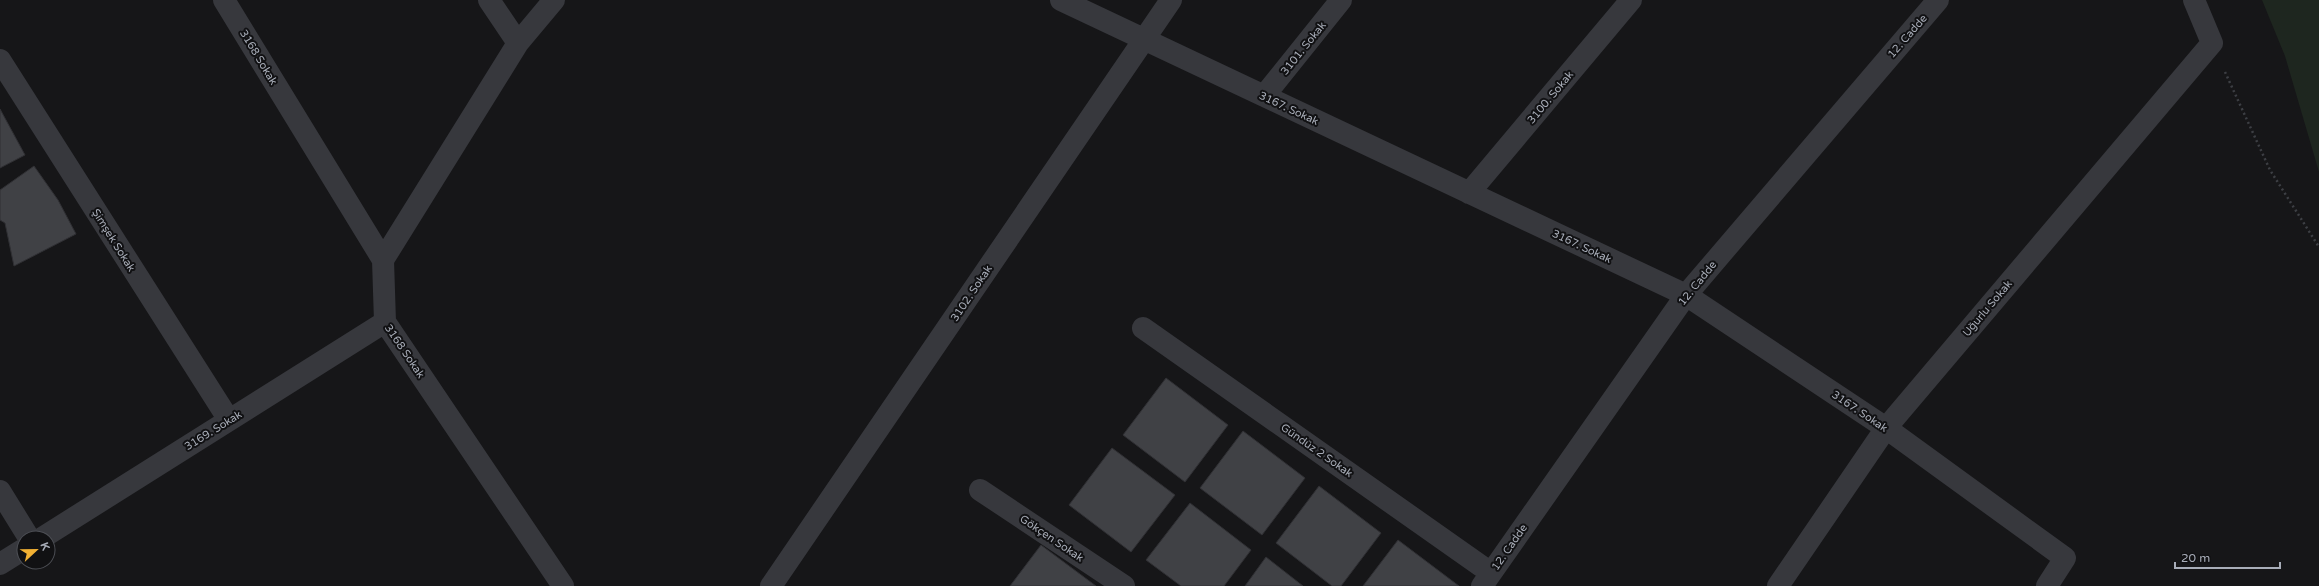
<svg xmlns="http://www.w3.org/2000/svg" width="2319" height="586" font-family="'Varela Round',sans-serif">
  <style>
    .green { fill: #1e261f }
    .building { fill: #404145; stroke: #303034 }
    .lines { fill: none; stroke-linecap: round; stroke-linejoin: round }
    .path { stroke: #3d3f44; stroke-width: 2.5; stroke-dasharray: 2 3; stroke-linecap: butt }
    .street { stroke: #37383d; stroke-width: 22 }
    .labels { text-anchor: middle; stroke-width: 4; stroke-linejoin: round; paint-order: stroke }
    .street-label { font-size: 11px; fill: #a8adb8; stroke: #111113 }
  </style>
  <rect width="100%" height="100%" fill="#161618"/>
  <path class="green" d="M2262 0H2319V172L2285 56Z"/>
  <path class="building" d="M0 109 25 155 0 168Z
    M34 166 58 200 76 234 14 266 5 223 0 220V190Z
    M1166 378 1228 425 1185 482 1123 435Z
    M1243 431 1305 478 1262 535 1200 488Z
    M1112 448 1175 495 1131 552 1069 505Z
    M1319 486 1381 533 1341 586H1332L1276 543Z
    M1190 503 1251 550 1224 586H1181L1146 560Z
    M1398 540 1459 586H1363Z
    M1041 545 1096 586H1010Z
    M1266 557 1303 586H1245Z"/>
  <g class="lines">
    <path class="path" d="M2225 72 2270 170 2319 247"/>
    <path class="street" d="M224 0 383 260 385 322 563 586
      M489 0 518 43
      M1061 0 1686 295 1886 428 2065 558 2047 586
      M0 60 229 420
      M1264 96 1341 0
      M1469 193 1631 0
      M383 260 518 43 554 0
      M1143 328 1491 573
      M980 490 1124 586
      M0 491 29 538
      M42 538 385 322
      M0 564 24 549
      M771 586 1171 0
      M1482 586 1686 295 1938 0
      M1778 586 1886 428 2212 43 2194 0"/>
  </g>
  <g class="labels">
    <g class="street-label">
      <text transform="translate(1907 36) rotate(-49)" y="4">12. Cadde</text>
      <text transform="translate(1303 48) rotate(-51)" y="4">3101. Sokak</text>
      <text transform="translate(259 57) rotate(59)" y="4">3168 Sokak</text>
      <text transform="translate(1550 97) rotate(-50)" y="4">3100. Sokak</text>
      <text transform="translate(1289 108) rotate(25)" y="4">3167. Sokak</text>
      <text transform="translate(114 240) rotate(58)" y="4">Şimşek Sokak</text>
      <text transform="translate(1582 246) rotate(25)" y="4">3167. Sokak</text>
      <text transform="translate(1697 283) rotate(-51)" y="4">12. Cadde</text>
      <text transform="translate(971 293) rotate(-56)" y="4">3102. Sokak</text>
      <text transform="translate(1987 308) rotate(-50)" y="4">Uğurlu Sokak</text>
      <text transform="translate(405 351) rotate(56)" y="4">3168 Sokak</text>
      <text transform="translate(1860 411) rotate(34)" y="4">3167. Sokak</text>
      <text transform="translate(213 430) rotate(-32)" y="4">3169. Sokak</text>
      <text transform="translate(1317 450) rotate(35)" y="4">Gündüz 2 Sokak</text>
      <text transform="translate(1052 538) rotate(34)" y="4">Gökçen Sokak</text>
      <text transform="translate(1509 547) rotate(-55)" y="4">12. Cadde</text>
    </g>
  </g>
  <g transform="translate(36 550) rotate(68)"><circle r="19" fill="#111113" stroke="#4d4f55"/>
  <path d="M0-3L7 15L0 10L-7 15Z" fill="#f2b134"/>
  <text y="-6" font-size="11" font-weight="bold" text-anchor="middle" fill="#a8adb8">K</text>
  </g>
  <path d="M2175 562v6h105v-6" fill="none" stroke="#a8adb8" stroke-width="2"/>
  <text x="2181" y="562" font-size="12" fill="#a8adb8" stroke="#111113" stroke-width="3" paint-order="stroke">20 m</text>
</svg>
